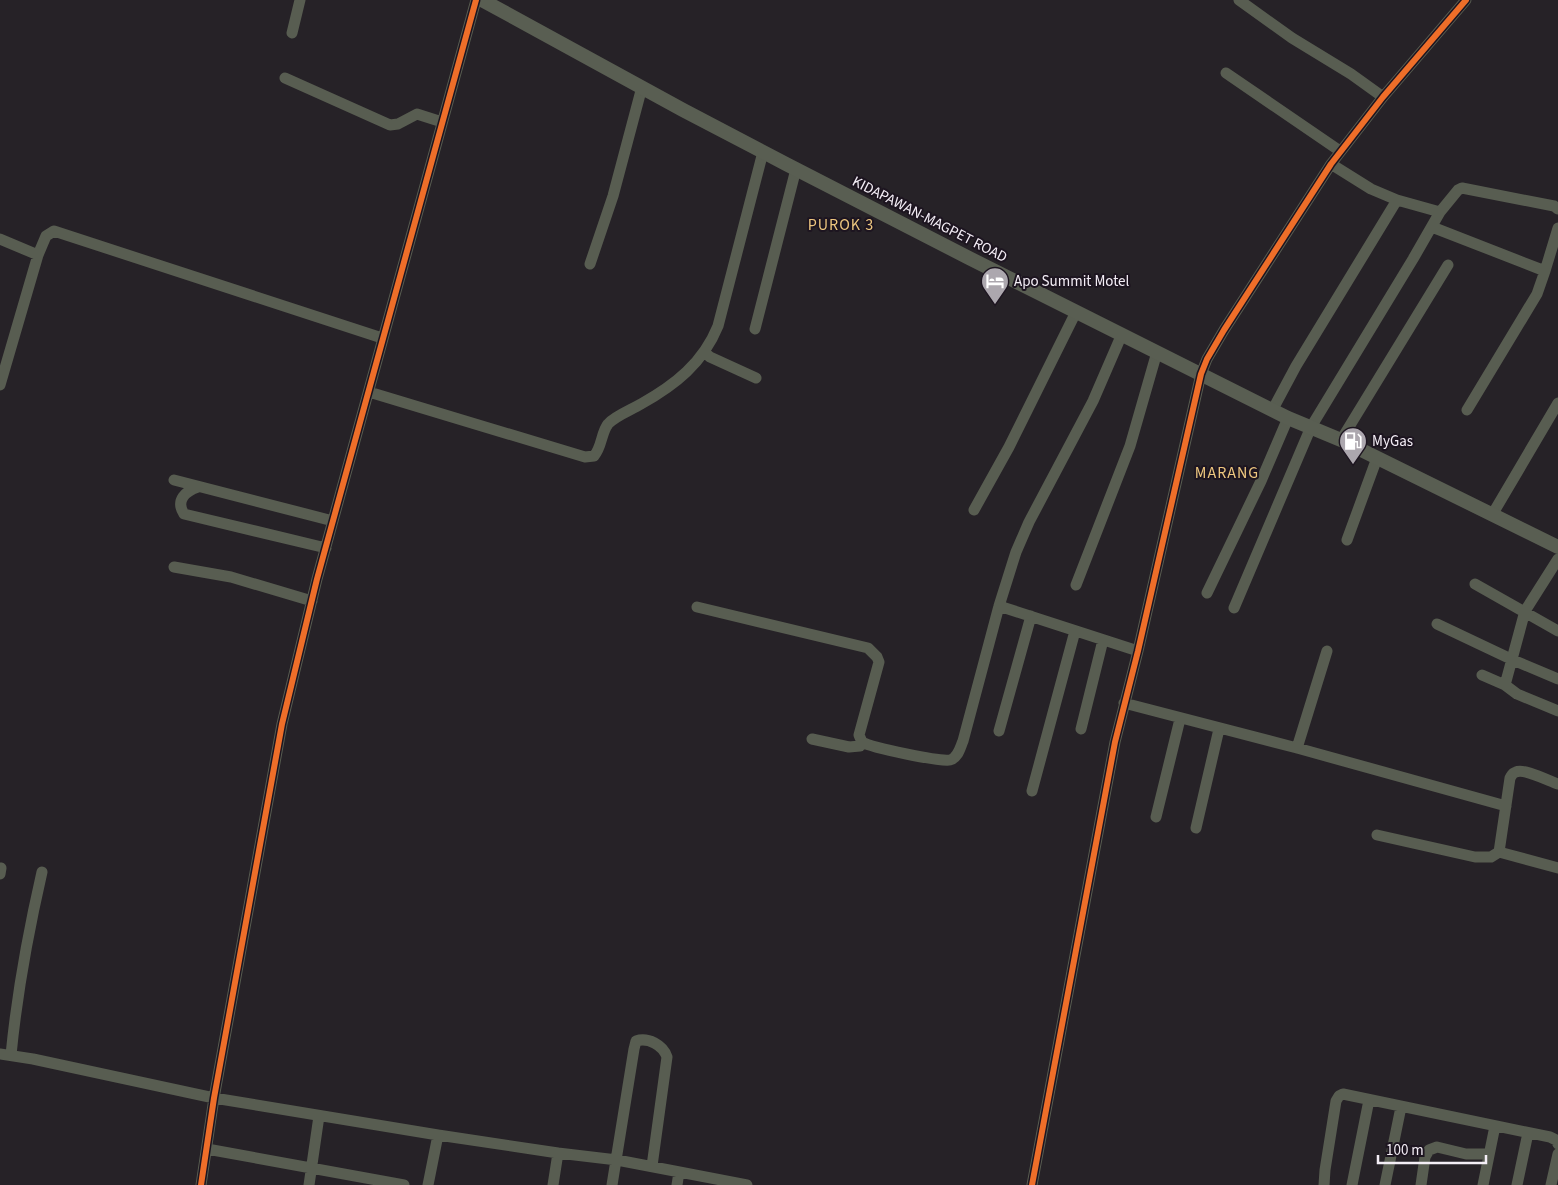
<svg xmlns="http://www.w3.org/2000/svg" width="1558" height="1185" font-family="'Source Sans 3',sans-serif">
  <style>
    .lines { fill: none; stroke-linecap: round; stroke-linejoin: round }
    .minor { stroke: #585d51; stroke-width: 11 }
    .major { stroke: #595e52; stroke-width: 14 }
    .cycleway-casing { stroke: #1d1520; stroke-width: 9 }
    .cycleway { stroke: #ee6e29; stroke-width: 6 }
    .labels { text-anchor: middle; stroke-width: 4; stroke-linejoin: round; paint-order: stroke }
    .street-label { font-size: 15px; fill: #f4eef6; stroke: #1d1520 }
    .poi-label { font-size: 15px; fill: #f4eef6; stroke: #1d1520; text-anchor: start }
    .neighbourhood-label { font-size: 16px; letter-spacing: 1px; fill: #eec77f; stroke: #1d1520 }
  </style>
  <rect width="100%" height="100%" fill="#262227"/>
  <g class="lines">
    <path class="minor" d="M1239 0 1292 38 1351 74 1383 97
      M292 33 300 0
      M1226 73 1340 151
      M285 78 390 125 398 124 417 114 442 122
      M1331 164 1371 189 1397 200 1440 212
      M1432 227 1545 271 1558 228
      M0 239 38 255
      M590 264 613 196 642 87
      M755 329 796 169
      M704 352 710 357 756 378
      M0 385 38 255 46 236 54 231 382 338
      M369 392 585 457 594 456C602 447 601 433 608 424 615 416 631 410 641 404 675 385 703 363 718 326L763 152
      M1273 409 1296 366 1397 200
      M1467 410 1537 294 1545 271
      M1341 440 1448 265
      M174 480 333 521
      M198 487C186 491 175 500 184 514L326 548
      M974 510 1009 447 1076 312
      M1492 515 1558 403
      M1347 540 1377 458
      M174 567 231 577 312 601
      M1475 584 1558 631
      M1076 585 1130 446 1157 352
      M1207 593 1261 481 1288 418
      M999 606 1138 651
      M697 607 868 648 877 657 879 662 859 735 862 742C872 748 941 762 950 760 958 758 960 748 963 741L999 606 1016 552 1029 522 1093 401 1122 334
      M1234 608 1311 427 1413 259 1440 212 1458 190 1462 188 1554 206 1558 209
      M1437 624 1513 660 1558 679
      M1482 675 1505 685 1517 694 1558 711
      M1505 685 1525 611 1558 559
      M1124 703 1297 748 1506 806
      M1081 729 1103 640
      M999 731 1031 616
      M812 739 849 747 860 746 862 742
      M1297 748 1327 651
      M1032 791 1075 631
      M1156 817 1180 719
      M1196 828 1219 729
      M1377 835 1475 857H1491L1499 852 1510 778C1512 775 1512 773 1516 772 1524 768 1549 781 1558 784
      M1499 852 1558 868
      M0 874 1 868
      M0 1054 33 1059 214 1098 438 1135 558 1153 617 1160 747 1185
      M11 1055C17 993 28 933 42 872
      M207 1149 404 1185
      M201 1185 214 1098 282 724 317 579 476 0
      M309 1185 319 1116
      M428 1185 438 1135
      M553 1185 558 1153
      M612 1185 634 1049 636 1041C648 1037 663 1045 667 1057L652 1166
      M677 1185 679 1172
      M1032 1185 1115 742 1138 651 1201 374 1207 359 1224 330 1331 164 1383 97 1466 0
      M1324 1185 1325 1170 1336 1101 1339 1096 1343 1094 1550 1137 1556 1140 1558 1144
      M1352 1185 1369 1100
      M1385 1185 1401 1107
      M1421 1185 1425 1157 1429 1150 1437 1147 1466 1154H1489
      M1483 1185 1495 1126
      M1517 1185 1528 1133
      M1551 1185 1558 1154"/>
    <path class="major" d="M482 0 683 110 786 164 969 258 1288 418 1341 440 1558 547"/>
    <g class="cycleway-casing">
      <path id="cycleway" d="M201 1185 214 1098 282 724 317 579 476 0
        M1032 1185 1115 742 1138 651 1201 374 1207 359 1224 330 1331 164 1383 97 1466 0"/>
    </g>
    <use href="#cycleway" class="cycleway"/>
  </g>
  <defs>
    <g id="hotel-pin" transform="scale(1.4375)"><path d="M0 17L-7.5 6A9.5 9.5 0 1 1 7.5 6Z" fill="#aca7ae" stroke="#1d1520"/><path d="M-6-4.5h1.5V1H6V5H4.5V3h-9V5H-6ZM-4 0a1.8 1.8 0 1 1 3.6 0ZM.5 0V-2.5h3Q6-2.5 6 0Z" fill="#fff"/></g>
    <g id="fuel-pin" transform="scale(1.4375)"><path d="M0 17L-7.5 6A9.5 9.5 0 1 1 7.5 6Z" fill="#aca7ae" stroke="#1d1520"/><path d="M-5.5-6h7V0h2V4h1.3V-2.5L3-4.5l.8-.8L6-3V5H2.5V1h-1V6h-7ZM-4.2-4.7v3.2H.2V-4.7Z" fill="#fff"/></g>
  </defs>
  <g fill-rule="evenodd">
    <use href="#hotel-pin" x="995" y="281"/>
    <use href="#fuel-pin" x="1353" y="441"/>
  </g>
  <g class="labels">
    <g class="street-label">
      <text transform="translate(930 219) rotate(27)" y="5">KIDAPAWAN-MAGPET ROAD</text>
    </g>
    <g class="poi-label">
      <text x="1014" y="286">Apo Summit Motel</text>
      <text x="1372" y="446">MyGas</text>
    </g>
    <g class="neighbourhood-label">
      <text x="841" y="230">PUROK 3</text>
      <text x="1227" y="478">MARANG</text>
    </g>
  </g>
  <path d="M1378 1155v8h108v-8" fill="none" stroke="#f4eef6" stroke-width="2.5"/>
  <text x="1386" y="1155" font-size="15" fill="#f4eef6" stroke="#1d1520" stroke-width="4" paint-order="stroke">100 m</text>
</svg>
